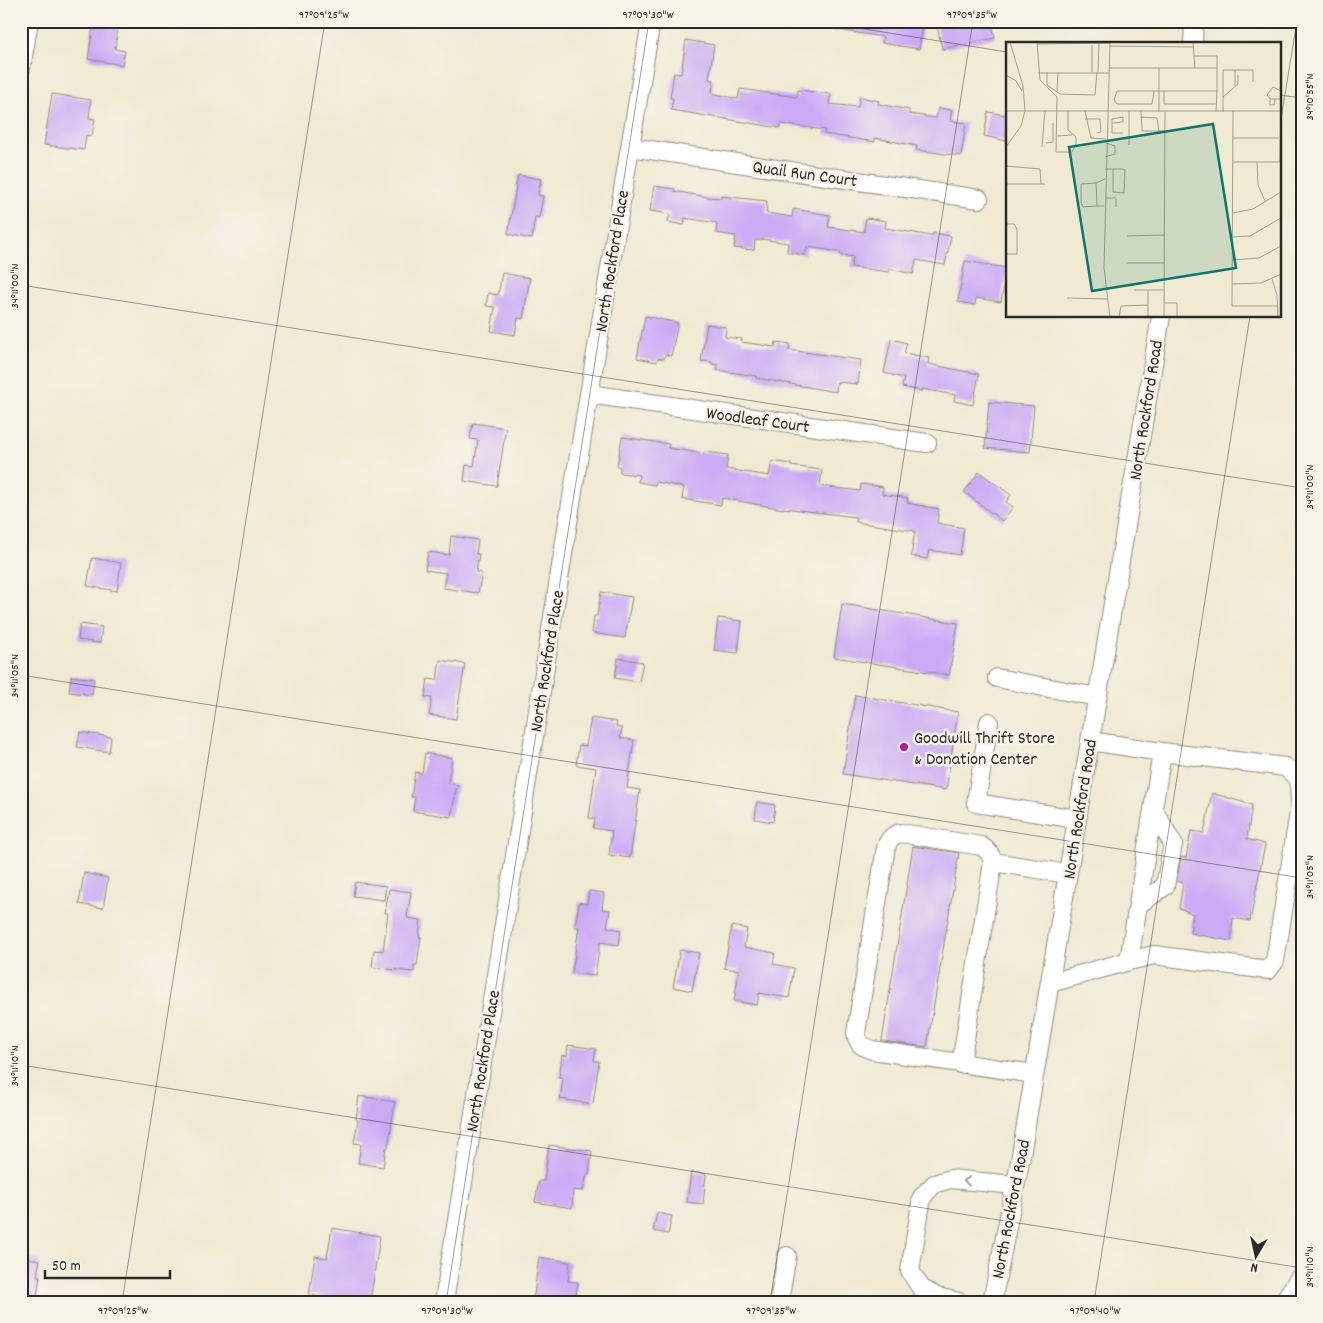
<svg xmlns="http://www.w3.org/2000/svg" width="1323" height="1323" font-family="Dekko,sans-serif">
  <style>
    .building { fill: #ccabf6 }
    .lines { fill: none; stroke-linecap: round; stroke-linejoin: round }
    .minor-casing { stroke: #8e8a7e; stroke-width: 20 }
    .minor { stroke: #fff; stroke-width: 18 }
    .oneway { stroke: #a0a0a0 }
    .ticks { fill: none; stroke: #2b2b2b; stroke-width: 1; stroke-opacity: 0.45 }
    .poi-dot { fill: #b5179e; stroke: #f7f3e8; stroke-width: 2 }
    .labels { text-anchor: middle; stroke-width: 5; stroke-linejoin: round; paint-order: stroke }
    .street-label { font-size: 18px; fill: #2b2b2b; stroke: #f7f3e8 }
    .poi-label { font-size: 18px; fill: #2b2b2b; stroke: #f7f3e8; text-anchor: start }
    .inset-road { fill: none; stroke: #a19e8f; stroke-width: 1 }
    .view { fill: #0f766e; fill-opacity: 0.15; stroke: #0f766e; stroke-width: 2.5 }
    .inset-edge { fill: none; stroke: #2b2b2b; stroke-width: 2.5 }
    .neatline { fill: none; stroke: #2b2b2b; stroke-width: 2 }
    .ticks-label { font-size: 12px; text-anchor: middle; fill: #2b2b2b }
  </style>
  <rect width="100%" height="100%" fill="#f7f3e8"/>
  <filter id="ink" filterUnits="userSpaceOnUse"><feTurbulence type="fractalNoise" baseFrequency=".02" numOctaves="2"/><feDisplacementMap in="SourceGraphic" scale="10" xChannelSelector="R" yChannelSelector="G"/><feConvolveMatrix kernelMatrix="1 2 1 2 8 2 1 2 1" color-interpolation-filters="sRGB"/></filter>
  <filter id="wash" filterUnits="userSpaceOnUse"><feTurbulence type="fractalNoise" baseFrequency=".0096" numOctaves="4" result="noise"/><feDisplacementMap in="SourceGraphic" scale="20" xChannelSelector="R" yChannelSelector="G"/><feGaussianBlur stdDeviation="1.12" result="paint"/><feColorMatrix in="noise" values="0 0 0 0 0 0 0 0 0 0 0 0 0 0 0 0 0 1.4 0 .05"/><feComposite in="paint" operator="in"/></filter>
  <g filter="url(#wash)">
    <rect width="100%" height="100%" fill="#f0ead2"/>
    <g id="blocks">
      <path class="building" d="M94 21H119L115 49 125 51 122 65 88 59Z
        M834 21H924L919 49 882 43 883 37 833 29Z
        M936 21H991L995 38 942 49Z
        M686 40 714 45 709 79 714 80 712 93 738 99 740 89 797 97 798 90 831 94 829 104 858 107 860 97 879 101 878 104 909 110V114L936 118 938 108 952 110 950 121 966 123 961 156 916 150 917 146 875 138V142L824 134 825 130 781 124 780 128 671 110 673 98H670L674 73 681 74Z
        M52 94 91 100 89 118 95 119 92 136 86 135 84 150 44 145Z
        M988 112 1007 115V141L984 136Z
        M518 175 541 179 538 195 543 196 539 218 535 217 532 239 508 234Z
        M654 186 675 189 674 191 707 197 721 198V196L767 201 766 213 792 217 793 209 830 215 828 227 864 232 866 218 886 221 885 228 932 236 933 233 951 236 945 265 916 260 913 274 889 269V272L851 267 853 257 840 255 841 252 807 247 805 255 787 252 788 243 762 239V240H755L754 250 734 248 736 236 716 233 717 223 685 218 684 225 668 222 670 214 650 211Z
        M965 261 1007 268 1001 302 976 298 975 305 958 302Z
        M502 273 530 278 523 319 518 318 515 335 491 331 495 307 486 306 488 293 498 295Z
        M645 316 678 323 671 356 665 355 664 359 658 358 657 362 637 358Z
        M707 324 726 327 725 337 742 339 741 342 775 347 776 342 790 344 789 350 861 360 858 384 837 382 836 392 756 378V376L717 370 718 365 712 364V362L701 361Z
        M891 339 907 343 904 353 929 358 928 364 979 374 973 405 954 401 955 395 922 389V391L902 387 904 378 884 373Z
        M989 402 1034 406 1030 452 985 448Z
        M473 423 506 428 497 486 464 481 466 465 474 466 478 440 470 439Z
        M622 437 669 444 668 448 704 454V452L728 455 726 469 769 476 772 461 791 464V466L822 470 820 486 860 491 861 484 883 487 882 494 908 498 907 503 939 509 937 523 964 528 960 555 929 550 927 559 911 556 915 531 856 522V517L783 508V509L722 498 721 505 682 499 684 487 656 482 655 485 638 482 639 475 620 473V467L617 466Z
        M979 472 1011 495 1006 502 1013 507 1002 521 964 492Z
        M451 536 478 540 476 554H479L476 572 482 573 478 593 443 588 446 573 425 570 428 552 449 555Z
        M92 558 121 563 117 591 87 586Z
        M601 592 632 597 625 638 592 633 594 616H597Z
        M842 604 958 623 949 675 834 657Z
        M718 618 742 621 738 653 714 650Z
        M80 624 102 627 100 643 78 640Z
        M618 658 643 662 639 682 615 678Z
        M440 660 465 664 456 719 429 715 432 698 425 697 428 679 437 680Z
        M71 676 94 679 92 695 69 692Z
        M855 695 958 712 946 790 843 774Z
        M591 718 617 722 616 727 622 728 620 738 634 740 627 788 640 790 630 858 609 855 612 831 593 828 595 819 589 818 596 768 576 765 579 745 586 746Z
        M80 732 111 737 109 752 77 747Z
        M425 753 452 758 448 783 457 785 451 817 413 811 415 797H411L415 772 422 773Z
        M1212 793 1252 805 1247 839 1265 844 1250 921 1233 918 1231 941 1190 933 1193 914 1179 908 1183 883 1177 881 1181 857 1186 858 1191 831 1204 833Z
        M757 802 775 805 773 822 755 819Z
        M913 846 959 853 927 1047 882 1041Z
        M84 873 108 878 103 908 79 904Z
        M355 882 386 886 384 900 353 896Z
        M389 889 411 892 407 918 421 920 419 937H421L417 965H414V972L372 967 374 950 383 951 388 913H385Z
        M589 891 604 893 602 909 610 910 607 927 621 930 619 945 600 942 595 976 572 973 579 927H575L579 902 587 904Z
        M732 926 747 929 744 947 775 953 773 964 794 968 789 998 759 993 757 1005 734 1001 739 970 724 968Z
        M680 950 699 953 692 991 673 987Z
        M568 1045 596 1049 594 1061H599L593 1104 560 1099 563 1078H559L562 1055 567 1056Z
        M359 1096 395 1102 388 1148H386L383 1167 358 1163 361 1144 354 1143 358 1120 356 1119Z
        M549 1145 592 1151 589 1175H587L583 1191 573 1190 572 1208 535 1202 539 1181H544Z
        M691 1172 706 1174 703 1204 687 1202Z
        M657 1213 672 1216 668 1234 653 1231Z
        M332 1228 380 1236 370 1302H350L309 1295 315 1256 327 1258Z
        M21 1257 40 1260 37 1276H40L36 1302H21Z
        M539 1257 570 1262 568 1281 578 1282 575 1302H533Z"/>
    </g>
  </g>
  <g filter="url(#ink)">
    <use href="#blocks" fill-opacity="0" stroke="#8e8a7e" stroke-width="1"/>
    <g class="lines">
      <g class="minor-casing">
        <path id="minor" d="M1193 44 1194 21
          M21 68 29 21
          M630 147 979 199
          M589 394 927 443
          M997 678 1097 697
          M989 722 976 803 1077 819
          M993 862 1068 874
          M1138 905 1165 886 1173 844 1153 809
          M1129 961 1154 955 1268 970 1275 961 1300 806 1299 779 1285 767 1162 752
          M1050 983 1129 961 1162 752 1090 741
          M961 1064 993 862C991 854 988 850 981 846L901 833C892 835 889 839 886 847L856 1033C858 1044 861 1046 872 1050L1034 1074
          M444 1302 573 491 651 21
          M779 1302 787 1256
          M959 1302 937 1297 921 1288 910 1271 922 1197 934 1184 950 1179 1015 1185
          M992 1302 1019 1167 1161 316
          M1283 1302 1302 1274"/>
      </g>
      <use href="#minor" class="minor"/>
    </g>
    <defs><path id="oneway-chevron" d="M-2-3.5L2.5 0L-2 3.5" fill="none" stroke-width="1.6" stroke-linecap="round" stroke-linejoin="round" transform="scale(1.25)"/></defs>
    <use class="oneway" href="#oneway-chevron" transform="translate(967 1181) rotate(-174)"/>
  </g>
  <path class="ticks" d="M815 21 1007 52M1279 95 1302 98M1279 131 1297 21M21 285 1302 488M21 675 1302 878M21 1065 1302 1268M122 1302 325 21M446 1302 649 21M770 1302 973 21M1094 1302 1250 316"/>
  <circle class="poi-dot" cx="904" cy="747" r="5"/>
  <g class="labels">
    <g class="street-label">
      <text transform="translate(805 173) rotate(8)" y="6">Quail Run Court</text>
      <text transform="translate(611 261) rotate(-81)" y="6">North Rockford Place</text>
      <text transform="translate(1145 410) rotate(-81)" y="6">North Rockford Road</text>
      <text transform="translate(758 419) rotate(8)" y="6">Woodleaf Court</text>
      <text transform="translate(546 661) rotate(-81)" y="6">North Rockford Place</text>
      <text transform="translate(1079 809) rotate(-81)" y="6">North Rockford Road</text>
      <text transform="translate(482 1061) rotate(-81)" y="6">North Rockford Place</text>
      <text transform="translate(1010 1209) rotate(-79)" y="6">North Rockford Road</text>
    </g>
    <g class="poi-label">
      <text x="914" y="743">Goodwill Thrift Store<tspan x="914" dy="21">&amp; Donation Center</tspan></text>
    </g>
  </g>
  <g transform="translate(1006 42)">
    <rect width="275" height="275" fill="#f0ead2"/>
    <path class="inset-road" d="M4 0 17 44 19 69M31 0 34 38 51 55 50 110H66L70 102V95L62 88V69M31 2 104 1M104 4 187 5M188 14H211V49M103 26H189L187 0M153 26V70M189 26H211M229 28V44M41 30V43L54 52 89 53 91 30M86 30V3M92 30 93 1M32 31H103M0 33 10 39 16 49M51 49 52 30M148 49 146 62H111L108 58 111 49H211L210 70M158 49V62H210M217 55 232 42V33M274 57H264L261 53 267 45 275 49M264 58V63H268L269 57M0 69H275M79 69 85 96 100 97M135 69 136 89H159M227 69 226 264H272M217 70V28H247V40M134 75 151 76 153 89M79 77H94L95 90 91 91M106 81 117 80V75L106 77V91H117M51 94 66 93M227 96H273M40 101 47 100V81M123 103V69M0 105 15 84 19 69M36 105 39 69M99 115 109 112V104L100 101M227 120H274M251 120 252 143 259 159M274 120 275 54M0 124 34 127 35 142M99 127H117L119 128 118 151 107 150V127M90 141 75 142V161L77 165 91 164M0 142H39M99 156H110V165M98 164H91L90 141 99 137M227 171 247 167 275 150M0 182H8L11 187V212H0M121 194 159 193M226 195 244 194 275 176M226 218 253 216 275 204M120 221H159M266 237 271 253 272 275M226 242 255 241 275 232M128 248H158M61 256 102 257M159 261H171V275M104 275 98 226 104 0M113 275 115 264 142 263M142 275V248M158 275 159 70"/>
    <path class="view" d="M207 82 230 226 86 249 63 105Z"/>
    <rect width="275" height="275" class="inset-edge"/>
  </g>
  <rect width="1323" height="1323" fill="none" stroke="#f7f3e8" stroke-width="55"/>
  <g transform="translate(1256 1256) rotate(189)" stroke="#f7f3e8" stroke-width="4" paint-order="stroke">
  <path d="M0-4L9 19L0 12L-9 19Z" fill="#2b2b2b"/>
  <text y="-8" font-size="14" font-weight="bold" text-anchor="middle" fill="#2b2b2b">N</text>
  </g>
  <path d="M45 1270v8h125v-8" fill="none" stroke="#2b2b2b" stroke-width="2.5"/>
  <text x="52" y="1270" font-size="15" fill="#2b2b2b" stroke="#f7f3e8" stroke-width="4" paint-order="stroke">50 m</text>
  <rect x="28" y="28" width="1268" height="1268" class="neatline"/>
  <g class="ticks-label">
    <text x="324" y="18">97°09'25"W</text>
    <text x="648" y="18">97°09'30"W</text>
    <text x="972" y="18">97°09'35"W</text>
    <text transform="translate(1309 97) rotate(-90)" y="4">34°10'55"N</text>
    <text transform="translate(14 286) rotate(-90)" y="4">34°11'00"N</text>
    <text transform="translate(1309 487) rotate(-90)" y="4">34°11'00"N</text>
    <text transform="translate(14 676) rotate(-90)" y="4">34°11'05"N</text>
    <text transform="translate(1309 877) rotate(-90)" y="4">34°11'05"N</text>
    <text transform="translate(14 1066) rotate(-90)" y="4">34°11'10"N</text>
    <text transform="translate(1309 1267) rotate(-90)" y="4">34°11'10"N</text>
    <text x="123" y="1314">97°09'25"W</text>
    <text x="447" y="1314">97°09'30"W</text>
    <text x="771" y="1314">97°09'35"W</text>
    <text x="1095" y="1314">97°09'40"W</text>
  </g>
</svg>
